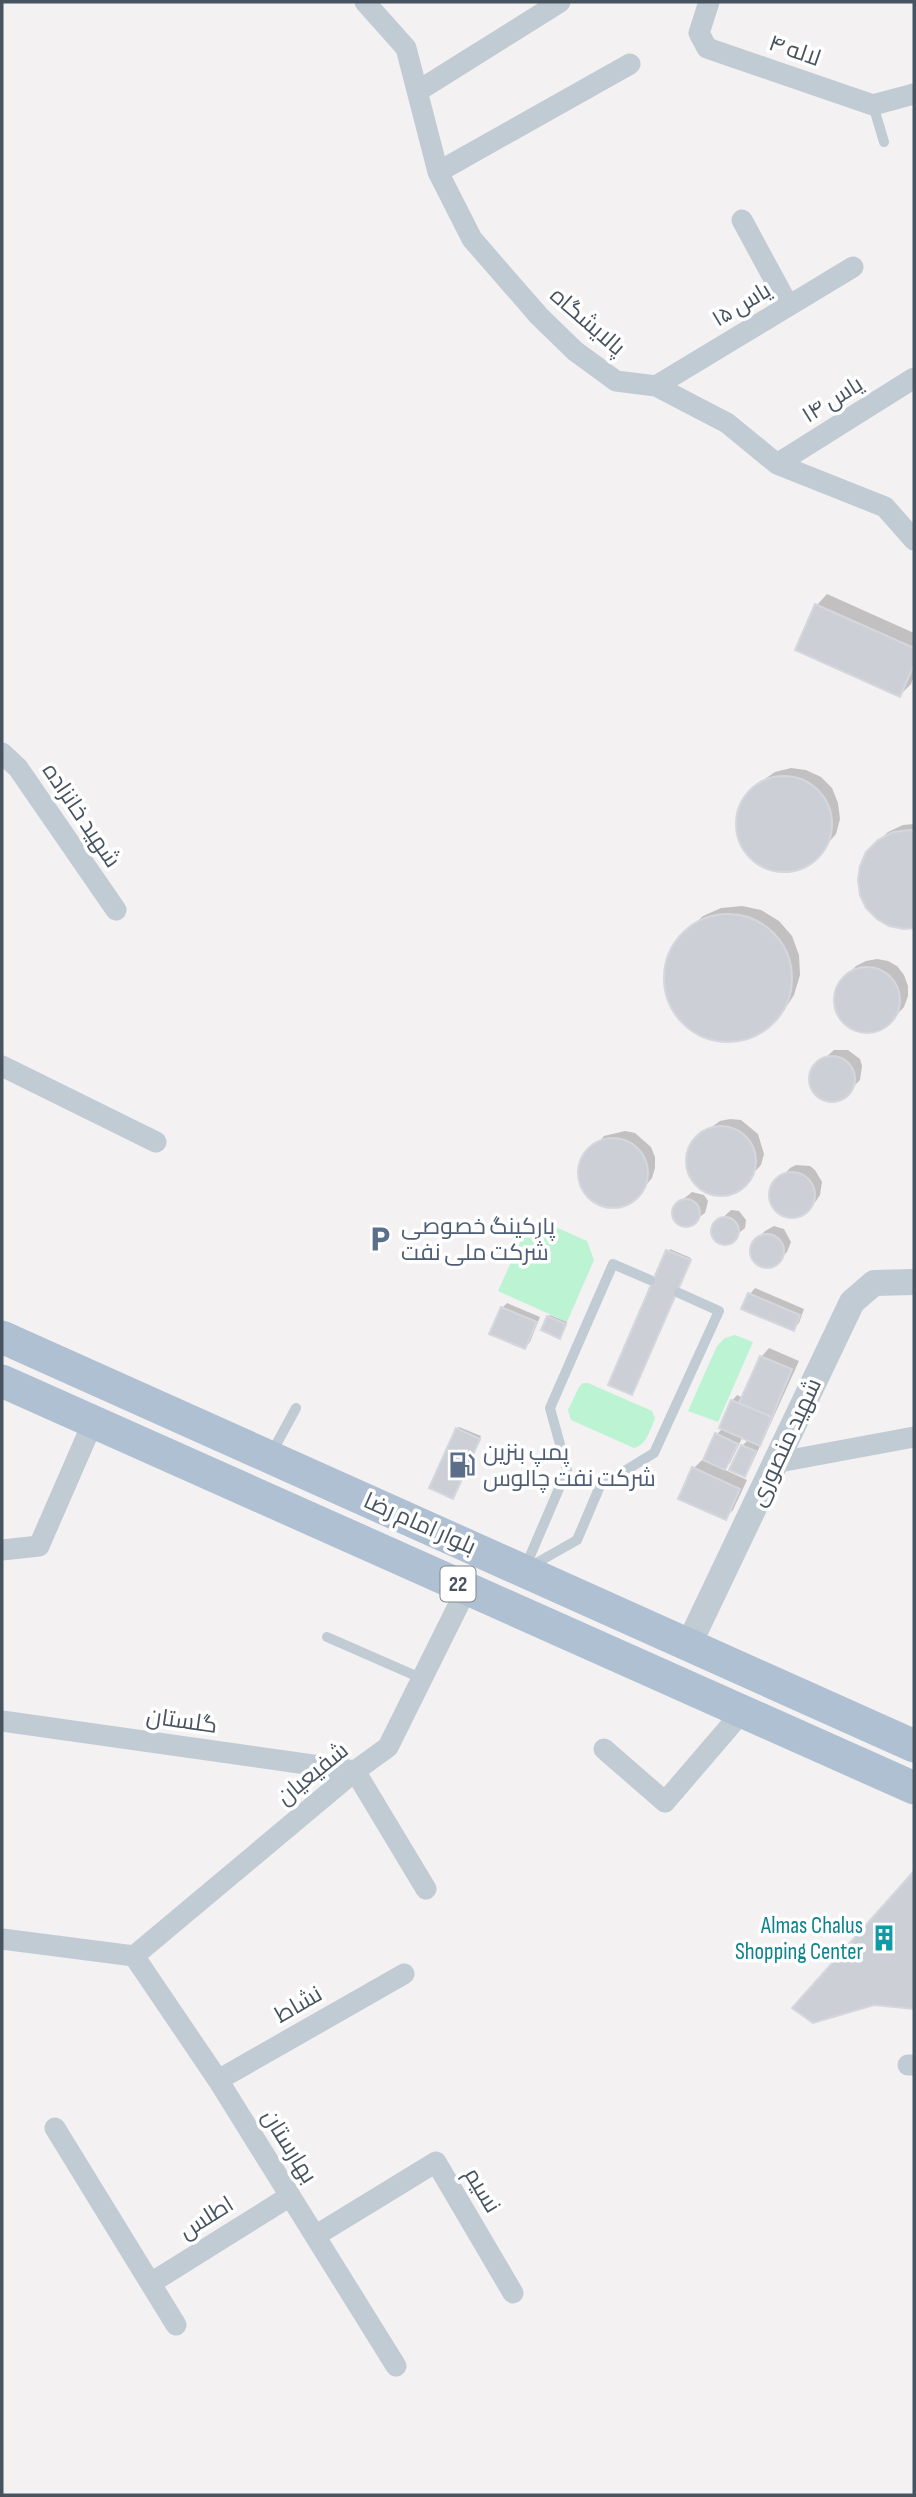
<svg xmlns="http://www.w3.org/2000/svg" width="916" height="2497" font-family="'Sofia Sans Condensed',Cairo,sans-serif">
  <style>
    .green { fill: #bcf4d3 }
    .shadow { fill: #0003 }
    .building { fill: #ccd0d6; stroke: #d4d7dd; stroke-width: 2 }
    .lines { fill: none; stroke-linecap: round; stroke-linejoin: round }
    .service { stroke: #c0cbd4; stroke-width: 10 }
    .minor { stroke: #c0cbd4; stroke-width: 21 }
    .tertiary { stroke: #c0cbd4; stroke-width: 26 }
    .primary { stroke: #aec0d2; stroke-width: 33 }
    .labels { text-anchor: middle; stroke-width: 7; stroke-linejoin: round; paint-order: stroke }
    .shield { fill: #fff; stroke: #7e8790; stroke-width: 2 }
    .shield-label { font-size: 21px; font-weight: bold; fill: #475460 }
    .street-label { font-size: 23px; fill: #475460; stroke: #fff }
    .service-label { font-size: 23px; fill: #4e5e75; stroke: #fff; text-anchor: start }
    .culture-label { font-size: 23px; fill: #0d838f; stroke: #fff; text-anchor: end }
  </style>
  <rect width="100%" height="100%" fill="#f3f1f1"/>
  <path class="green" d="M542 1221 587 1241 594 1260 567 1322 498 1291 527 1227Z
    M735 1335 753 1342 718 1422 688 1411 717 1346 725 1338Z
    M583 1383H588L652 1411 655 1419C650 1429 647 1445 634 1448L571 1420 568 1410 579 1387Z"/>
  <path class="shadow" d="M827 594 914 633V676L911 684 900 695 817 605Z
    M791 768 806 770 821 777 832 788 838 803 840 819 836 834 817 856 804 865 789 870 775 869 761 864 750 856 742 844 738 830 739 816 743 803 762 781 775 772Z
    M914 824V926L904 927 867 853 888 832 903 825Z
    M742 906 761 910 779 921 792 936 799 955 800 975 794 995 783 1012 757 1033 738 1040 717 1039 696 1032 680 1018 669 999 665 978 669 957 679 939 703 916 721 908Z
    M877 959 888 961 897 966 904 975 908 986V996L904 1007 888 1024 878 1030 859 1031 850 1027 838 1012 836 993 840 983 856 966 866 961Z
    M834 1050H848L860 1059 862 1066 860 1080 851 1089 840 1099 827 1100 813 1089 811 1076 813 1069Z
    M730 1119 741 1120 758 1134 764 1154 761 1165 738 1190 727 1194 716 1195 705 1191 696 1184 690 1175 688 1164 689 1153 693 1143 702 1134 720 1121Z
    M625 1131 635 1133 651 1147 655 1157V1168L652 1178 637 1196 618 1206H607L596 1202 587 1194 582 1184 580 1173 582 1162 604 1136Z
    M796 1165 810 1166 815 1170 822 1182 820 1195 816 1201 807 1210 795 1216 781 1213 772 1202V1188L790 1168Z
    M692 1192 704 1195 708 1201 705 1213 688 1225 680 1224 675 1218 676 1205Z
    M731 1210 739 1211 746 1220 745 1228 727 1243 719 1242 713 1231 716 1224Z
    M774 1226 784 1229 791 1242 787 1252 778 1261 769 1266 756 1261 752 1254 756 1240 765 1231Z
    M670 1249 691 1258 632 1393 610 1384Z
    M755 1288 804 1309 799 1323 793 1329 744 1308 750 1294Z
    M507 1303 540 1317 530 1342 525 1347 502 1308Z
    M550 1315 567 1322 560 1337 548 1317Z
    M769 1348 799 1361 764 1438 758 1445 760 1446 749 1470 744 1475 732 1469 742 1446 749 1439 743 1436 730 1463 724 1466 723 1469 747 1480 733 1510 725 1518 694 1468 702 1460 704 1461 717 1434 723 1428 732 1401 737 1395 743 1398 761 1357Z
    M459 1427 481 1436 453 1497 457 1429Z
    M914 1873V2008L874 2003 794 2008Z"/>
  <path class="building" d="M815 604 914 648V665L900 697 795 650Z
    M736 824a48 48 0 1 1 96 0a48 48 0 1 1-96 0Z
    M910 830 914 831V928L904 929 889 926 877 919 866 908 860 895 858 880 860 866 866 852 878 840 893 832Z
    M664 978a64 64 0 1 1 128 0a64 64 0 1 1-128 0Z
    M834 1000a33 33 0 1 1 66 0a33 33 0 1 1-66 0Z
    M809 1079a23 23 0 1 1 46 0a23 23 0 1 1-46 0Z
    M686 1161a35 35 0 1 1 70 0a35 35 0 1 1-70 0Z
    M578 1173a35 35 0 1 1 70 0a35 35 0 1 1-70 0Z
    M769 1195a23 23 0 1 1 46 0a23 23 0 1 1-46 0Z
    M672 1213a14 14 0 1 1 28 0a14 14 0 1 1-28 0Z
    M711 1231a14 14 0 1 1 28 0a14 14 0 1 1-28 0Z
    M750 1251a17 17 0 1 1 34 0a17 17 0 1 1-34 0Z
    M666 1250 691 1260 632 1395 608 1385Z
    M748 1293 800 1315 794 1331 741 1309Z
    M501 1307 537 1322 525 1349 489 1334Z
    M547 1316 566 1324 560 1339 541 1330Z
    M760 1356 792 1369 772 1417 739 1403Z
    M731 1400 772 1417 760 1446 719 1428Z
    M456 1428 480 1439 453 1499 429 1488Z
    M715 1433 738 1444 725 1470 703 1460Z
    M741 1445 756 1451 745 1477 729 1470Z
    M692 1467 740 1489 726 1520 678 1499Z
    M914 1871V2009L874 2005 813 2023 792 2008Z"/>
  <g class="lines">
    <path class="service" d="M873 105 884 142
      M650 1280 613 1264 550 1408 567 1470 524 1570 577 1540 600 1486 654 1453 719 1311 679 1293
      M271 1454 296 1408
      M327 1637 423 1679"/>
    <path class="minor" d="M365 2 406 48 438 172 472 239 539 316 575 351 616 381 656 386 727 423 777 464 885 507 914 540
      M709 2 699 33 707 48 873 105 914 94
      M418 91 560 2
      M438 172 630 64
      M742 220 788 305
      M656 386 853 267
      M777 464 914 378
      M2 753 18 768 116 910
      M2 1066 156 1142
      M774 1463 914 1437
      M2 1550 39 1546 93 1422
      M2 1721 355 1771 426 1889
      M604 1749 665 1802 743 1711
      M2 1939 134 1956
      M134 1956 355 1771 388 1747 467 1588
      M134 1956 218 2080 396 2366
      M908 2065H914
      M218 2080 404 1974
      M55 2128 176 2325
      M315 2236 436 2162 513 2293
      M151 2283 290 2196"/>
    <path class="tertiary" d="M689 1644 852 1302 874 1283 914 1282"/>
    <path class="primary" d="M2 1337 914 1746
      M2 1381 914 1788"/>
  </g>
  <defs>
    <g id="parking-bare" transform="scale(2.1)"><path d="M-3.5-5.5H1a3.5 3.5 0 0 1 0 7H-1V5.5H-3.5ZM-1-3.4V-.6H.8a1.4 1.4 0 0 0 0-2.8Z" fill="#5c6f8a" stroke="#fff" stroke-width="2.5" paint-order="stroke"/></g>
    <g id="fuel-bare" transform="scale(2.1)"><path d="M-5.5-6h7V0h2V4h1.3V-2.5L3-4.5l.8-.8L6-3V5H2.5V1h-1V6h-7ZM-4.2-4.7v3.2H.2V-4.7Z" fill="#5c6f8a" stroke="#fff" stroke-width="2.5" paint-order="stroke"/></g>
    <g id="building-bare" transform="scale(2.1)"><path d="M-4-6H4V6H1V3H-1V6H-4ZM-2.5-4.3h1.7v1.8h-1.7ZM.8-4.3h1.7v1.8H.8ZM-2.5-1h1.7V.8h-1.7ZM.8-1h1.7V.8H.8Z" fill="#0f9aa8" stroke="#fff" stroke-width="2.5" paint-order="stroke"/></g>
  </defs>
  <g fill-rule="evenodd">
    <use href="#parking-bare" x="380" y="1239"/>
    <use href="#fuel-bare" x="462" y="1465"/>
    <use href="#building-bare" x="884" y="1938"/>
  </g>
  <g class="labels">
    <rect class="shield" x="440.5" y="1566.5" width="35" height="35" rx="5"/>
    <g class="shield-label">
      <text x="458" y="1591">22</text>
    </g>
    <g class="street-label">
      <text transform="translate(795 50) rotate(19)" y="8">لاله ۴</text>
      <text transform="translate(741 304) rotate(-31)" y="8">یاس ۱۵</text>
      <text transform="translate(588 321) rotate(41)" y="8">پالایشگاه</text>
      <text transform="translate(832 399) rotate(-32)" y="8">یاس ۱۴</text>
      <text transform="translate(82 815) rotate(56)" y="8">شهید خانزاده</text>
      <text transform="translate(785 1442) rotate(-65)" y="8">شهید منصوری</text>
      <text transform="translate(420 1523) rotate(24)" y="8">بلوار امام رضا</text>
      <text transform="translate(182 1720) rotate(8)" y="8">گلستان</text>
      <text transform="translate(312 1773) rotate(-39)" y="8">شفیعیان</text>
      <text transform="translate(298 2004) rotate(-30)" y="8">نشاط</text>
      <text transform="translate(290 2146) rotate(58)" y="8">بهارستان</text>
      <text transform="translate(483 2190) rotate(59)" y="8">نسیم</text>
      <text transform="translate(206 2217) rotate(-32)" y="8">اطلس</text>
    </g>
    <g class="service-label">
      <text x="401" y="1234">پارکینگ خصوصی<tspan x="401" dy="26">شرکت ملی نفت</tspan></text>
      <text x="483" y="1460">پمپ بنزین<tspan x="483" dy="26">شرکت نفت چالوس</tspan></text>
    </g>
    <g class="culture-label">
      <text x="863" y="1933">Almas Chalus<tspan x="863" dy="26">Shopping Center</tspan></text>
    </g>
  </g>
  <rect width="916" height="2497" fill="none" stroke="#475460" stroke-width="7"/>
</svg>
